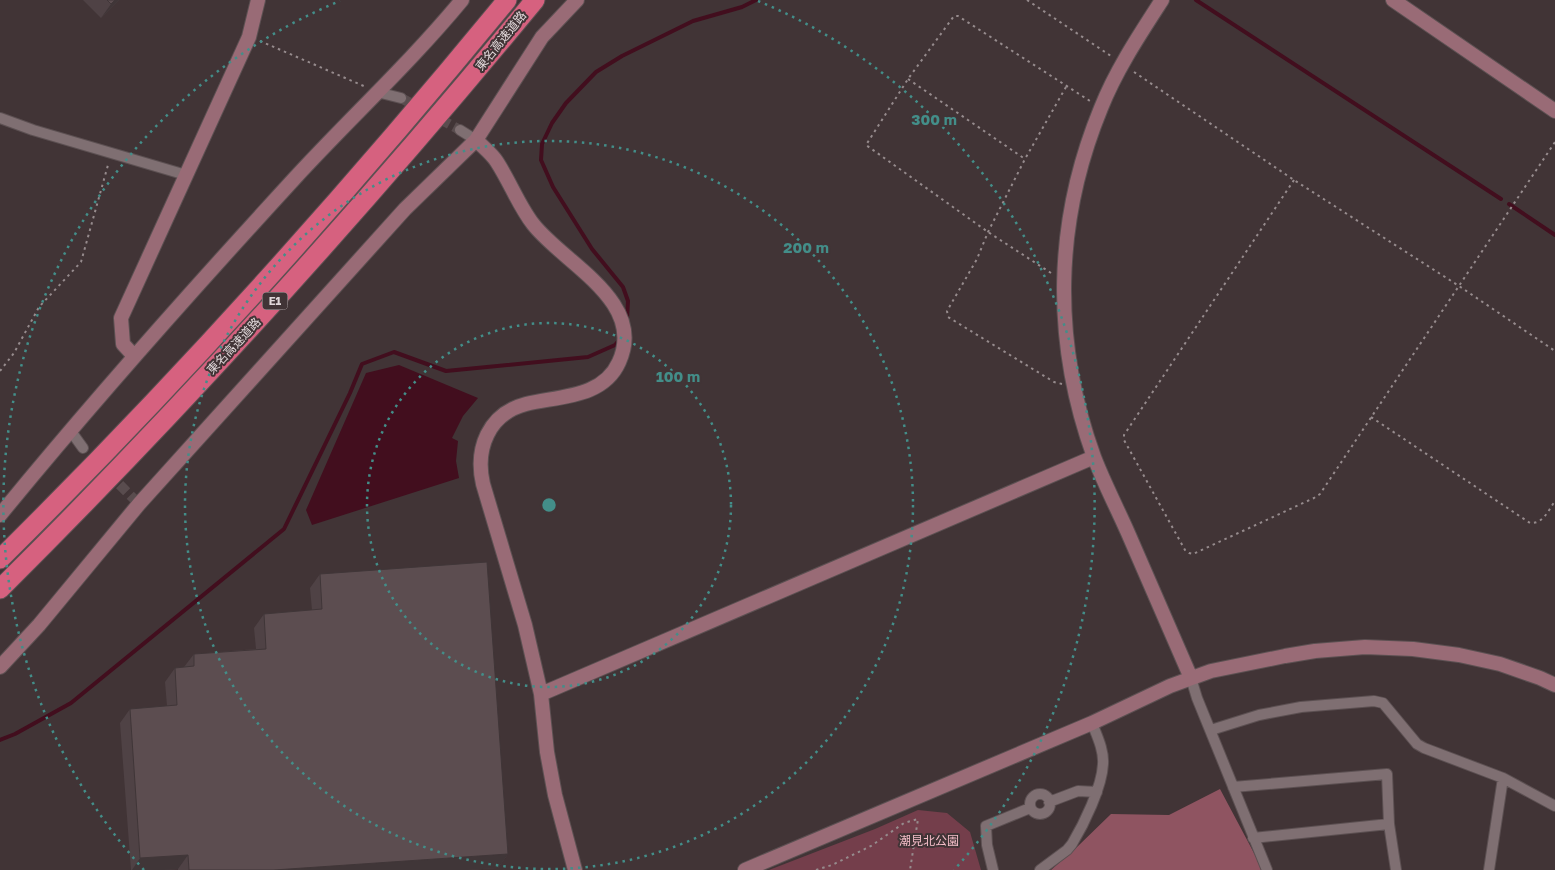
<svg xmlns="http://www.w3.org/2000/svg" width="1555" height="870" font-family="'Golos Text','Noto Sans JP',sans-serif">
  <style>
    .green { fill: #743e4b }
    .forest { fill: #8f5461 }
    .water { fill: #420e1e }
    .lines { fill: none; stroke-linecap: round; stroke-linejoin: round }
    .stream { stroke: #420e1e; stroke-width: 4 }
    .street-tunnel { stroke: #594c4e; stroke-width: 10; stroke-dasharray: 10 5; stroke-linecap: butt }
    .street-casing { stroke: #5c5052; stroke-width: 12 }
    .secondary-casing { stroke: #5c5052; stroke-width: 16 }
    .highway-casing { stroke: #5c5052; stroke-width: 21 }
    .path { stroke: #968b8d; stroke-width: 2; stroke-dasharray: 2.5 4; stroke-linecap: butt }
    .street { stroke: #7f6f72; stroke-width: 10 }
    .secondary { stroke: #996b76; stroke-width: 14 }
    .highway { stroke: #d6617f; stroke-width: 19 }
    .wall { fill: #4f4245 }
    .shaded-wall { fill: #403638 }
    .building { fill: #5c4d50; stroke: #403638 }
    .ring { fill: none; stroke: #438e89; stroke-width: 2.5; stroke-dasharray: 2.5 5 }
    .labels { text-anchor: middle; stroke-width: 4; stroke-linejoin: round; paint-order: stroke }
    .shield { fill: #413436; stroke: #b0a6a8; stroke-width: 1 }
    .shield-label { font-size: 11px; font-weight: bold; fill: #e0d7d9 }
    .street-label { font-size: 12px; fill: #e0d7d9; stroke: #413436 }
    .park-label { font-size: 12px; fill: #f7bfca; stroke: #413436 }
    .centre { fill: #438e89; stroke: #413436; stroke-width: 2.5 }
    .ring-label { font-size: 15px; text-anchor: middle; font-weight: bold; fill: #438e89; stroke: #413436; stroke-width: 4; stroke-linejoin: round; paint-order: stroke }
  </style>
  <rect width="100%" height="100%" fill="#413436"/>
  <path class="green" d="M918 810 947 813 970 832 981 870H769L875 829Z"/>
  <path class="forest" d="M1220 789 1263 870H1051L1076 848 1111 814 1169 815Z"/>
  <path class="water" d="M399 365 478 398 463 416 452 438 458 441 456 461 459 478 312 525 306 510 366 373Z"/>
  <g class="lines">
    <path class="stream" d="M1196 0 1501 199
      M1509 204 1555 235
      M627 319 628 301 623 287 592 249 553 187 541 160 542 144 552 123 566 103 596 72 622 56 693 21 742 7 756 0
      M0 740 15 734 71 703 284 529 350 393 362 364 394 352 446 371 588 357 615 345 620 339"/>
    <path class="street-tunnel" d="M401 98 460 130
      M109 474 139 504"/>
    <g class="street-casing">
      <path id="street" d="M377 92 401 98
        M0 118 33 130 186 175
        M460 130 476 140
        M70 430 83 448
        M1191 678 1197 698 1267 870
        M1211 730 1259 715 1301 707 1374 701 1383 703 1417 744 1424 748 1503 778 1555 806
        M1233 787 1387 774 1389 824 1396 870
        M1030 804a10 10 0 1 1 20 0a10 10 0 1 1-20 0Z
        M1049 802 1078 791 1097 792
        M1253 838 1389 824
        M993 870 987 845 986 826 1030 808
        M1040 870 1067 850 1072 844C1084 824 1102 787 1103 764 1104 750 1097 736 1092 723
        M1489 870 1503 778"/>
    </g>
    <g class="secondary-casing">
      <path id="secondary" d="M1162 0C1140 34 1116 70 1101 108 1054 222 1052 341 1094 457 1104 483 1117 508 1128 533 1149 582 1170 630 1191 678
        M1393 0 1555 111
        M476 140C483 147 492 154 497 162 510 182 519 206 533 224 563 263 647 301 619 362 603 398 559 396 526 404 488 414 475 449 483 484L525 625 541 694 547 752 555 795 575 870
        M134 356 123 344 121 318 249 37 258 0
        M0 515C94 400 193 289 294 179 349 119 410 63 462 0
        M0 667 39 625 139 504 405 209 476 140 542 37 577 0
        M541 694 1094 457
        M745 870 1092 723 1170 686 1211 671 1285 656 1315 651 1365 647 1413 649 1459 655 1500 664 1540 678 1555 685"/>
    </g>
    <g class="highway-casing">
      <path id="highway" d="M0 559C179 382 347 195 507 0
        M0 589C188 402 366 205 535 0"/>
    </g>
    <path class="path" d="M1027 0 1111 56
      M260 41 366 87
      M1134 72 1294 180 1459 286 1555 351
      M908 79 1025 159
      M1294 180 1124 435V440L1185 550 1189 553 1193 554 1314 498 1320 494 1555 142
      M1051 273 988 232 866 145 908 79 954 16H958L1090 101
      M0 371 14 353 39 307 81 262 108 165
      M1062 384 1054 382 948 317 947 311 977 259 988 232 1025 159 1066 87
      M1371 417 1530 523C1543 524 1548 511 1555 501
      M816 870 832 865 871 846 904 823 918 819 910 870"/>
    <use href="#street" class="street"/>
    <use href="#secondary" class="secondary"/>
    <use href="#highway" class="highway"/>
  </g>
  <path class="wall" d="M83 0H119L101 18Z
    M320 574 508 854 498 868 467 870H178V869L164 870H131L120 723 130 709 167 706 165 682 175 668 184 667 194 654 256 649 254 628 264 614 312 610 310 588Z"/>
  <path class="shaded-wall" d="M115 0H119L101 18 111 4Z
    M508 854 498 868 467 870H274Z
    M188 855 178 869 164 870H132L140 858Z"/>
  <path class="building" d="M107 0H115L111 4Z
    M487 562 508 854 274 870H189L188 855 140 858 130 709 177 705 175 668 194 666V654L266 649 264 614 322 609 320 574Z"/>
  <g class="ring">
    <circle cx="549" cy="505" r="182"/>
    <circle cx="549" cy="505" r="364"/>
    <path d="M144 870A545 545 0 0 1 340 1M758 1A545 545 0 0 1 954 870"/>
  </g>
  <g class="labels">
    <rect class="shield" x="262.5" y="292.5" width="25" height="17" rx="4"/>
    <g class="shield-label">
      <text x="275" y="305">E1</text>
    </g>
    <g class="street-label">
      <text transform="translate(501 41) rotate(-51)" y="4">東名高速道路</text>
      <text transform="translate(234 346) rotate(-47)" y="4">東名高速道路</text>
    </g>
    <g class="park-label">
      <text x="929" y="845">潮見北公園</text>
    </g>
  </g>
  <circle cx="549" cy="505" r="8" class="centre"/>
  <g class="ring-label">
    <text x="934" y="125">300 m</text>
    <text x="806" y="253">200 m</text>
    <text x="678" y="382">100 m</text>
  </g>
</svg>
